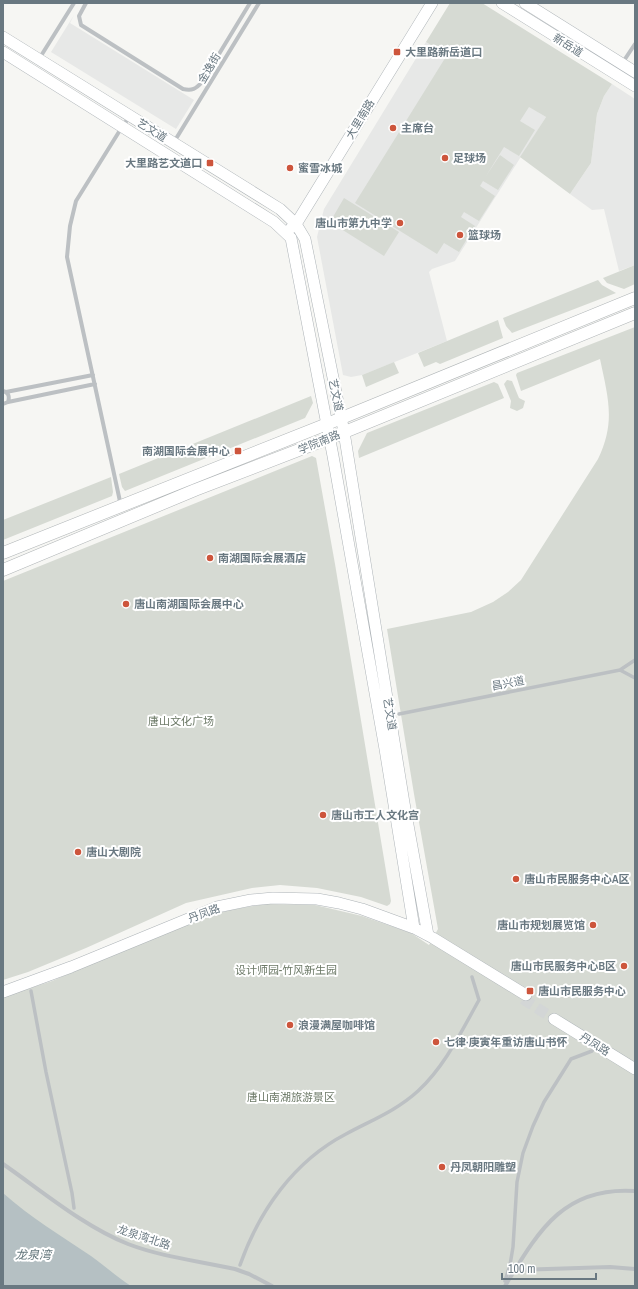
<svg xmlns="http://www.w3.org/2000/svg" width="638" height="1289" font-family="'Archivo Narrow','Noto Sans SC',sans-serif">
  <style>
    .built { fill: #e7e8e7 }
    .green { fill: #d6dad3 }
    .water { fill: #b5c0c3 }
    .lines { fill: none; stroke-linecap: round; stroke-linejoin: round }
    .secondary-tunnel { stroke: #d3d6d6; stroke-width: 11; stroke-dasharray: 11 5.5; stroke-linecap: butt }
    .secondary-casing { stroke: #aeb4b8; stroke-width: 12 }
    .primary-casing { stroke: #b0b5b7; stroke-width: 13 }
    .pedestrian { stroke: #bcc0c3; stroke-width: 3.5 }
    .minor { stroke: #bcc0c3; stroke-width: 4 }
    .secondary { stroke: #fff; stroke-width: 11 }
    .primary { stroke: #fff; stroke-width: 12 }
    .poi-dot { fill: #cd553c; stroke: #fff; stroke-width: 1.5 }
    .labels { text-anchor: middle; stroke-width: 4; stroke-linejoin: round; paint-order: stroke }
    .street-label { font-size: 11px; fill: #697881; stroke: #fff }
    .poi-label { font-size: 11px; font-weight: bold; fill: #697881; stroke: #fff; text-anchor: start }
    .park-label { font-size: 11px; fill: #6c7967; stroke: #fff }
    .water-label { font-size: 12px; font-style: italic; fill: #65787d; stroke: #fff }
  </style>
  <rect width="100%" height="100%" fill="#f6f6f3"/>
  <path class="built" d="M74 15 70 23 194 100 176 129 51 52Z
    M426 42 546 117 455 261 432 269 429 272 447 341 362 375 351 377 343 375 317 237 324 209Z
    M612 84 635 99V265L619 271 604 209 592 210 570 194 591 163 597 114 604 96Z"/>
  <path class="green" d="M450 3H482L612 84 604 96 597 114 591 163 570 194 520 157 546 117 529 107 520 121 535 130 519 156 504 147 486 176 500 155 514 165 498 190 483 181 480 186 495 196 479 221 464 212 461 217 475 226 459 252 444 243 437 254 355 203 447 55 426 42Z
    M344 198 399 232 384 256 330 222Z
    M635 265V284L624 289 607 283 603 278Z
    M598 280 602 285 616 293 512 333 506 326 503 318Z
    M498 320 503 338 440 364 436 362 424 367 418 353Z
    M635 327V1286H3V997L52 981 196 919 230 910 265 904 315 905 362 916 411 933 429 945 438 929 414 794 387 629 471 612 493 602 508 592 521 580 598 459C616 422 608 397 600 359L521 391 516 375 517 373Z
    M394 362 399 373 366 387 362 375Z
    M507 380 512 381 519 398 525 401 523 408 517 411 510 408 511 401 504 384Z
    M494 382 498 384 504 398 359 458 358 451 367 433Z
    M311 396 313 403 305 418 125 491 122 487 119 474Z
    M312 456 316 458 335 564 391 901 390 904 387 906 361 897 317 888 280 885 252 888 186 903 86 948 28 972 3 980V581Z
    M111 477 113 492 112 496 3 540V520Z"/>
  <path class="water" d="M3 1193C30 1217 61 1236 91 1256 105 1266 117 1277 131 1286H3Z"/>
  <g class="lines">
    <path class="secondary-tunnel" d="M523 999 554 1019"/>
    <g class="secondary-casing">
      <path id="secondary" d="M502 3 635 86
        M525 3 635 72
        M3 37 280 209 296 224 305 239 344 432 404 803 428 935
        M3 52 274 222 291 238 333 456 385 749 414 928
        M291 228 296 224 432 3
        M3 992 71 967 217 907 251 900 273 898 317 899 339 903 362 909 414 928 433 938 526 995
        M554 1019 635 1069"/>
    </g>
    <g class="primary-casing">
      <path id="primary" d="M3 553 327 424 635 298
        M3 570 195 490 330 438 635 313"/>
    </g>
    <path class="pedestrian" d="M620 670 635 678
      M399 714 620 670 635 660
      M31 991 46 1072 72 1193 74 1208
      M240 1265C259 1211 294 1161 346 1134 372 1120 396 1111 418 1091 445 1066 461 1032 479 1000L472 977
      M505 1281 510 1265 513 1247 517 1182 523 1153 533 1126 544 1102 571 1059 592 1051"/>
    <path class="minor" d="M86 3 79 16 81 25 183 89C192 91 196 89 202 82L250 3
      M39 59 74 3
      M623 62 635 44
      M174 142 259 3
      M3 391C8 392 10 396 8 402L3 404
      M6 392 93 375
      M8 402 95 384
      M121 506 67 257 70 226 76 201 122 127 130 116
      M3 1164C42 1191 83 1226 128 1244 162 1257 199 1261 235 1269L249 1274 272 1286
      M516 1270 610 1267 635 1269
      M505 1286C538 1232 563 1186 635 1191"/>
    <use href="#secondary" class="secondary"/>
    <use href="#primary" class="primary"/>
  </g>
  <g class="poi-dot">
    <rect x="393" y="48" width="8" height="8" rx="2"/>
    <circle cx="393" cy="128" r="4"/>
    <circle cx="445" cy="158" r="4"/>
    <rect x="206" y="159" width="8" height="8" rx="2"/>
    <circle cx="290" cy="168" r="4"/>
    <circle cx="400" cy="223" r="4"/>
    <circle cx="460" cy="235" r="4"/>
    <rect x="234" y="447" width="8" height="8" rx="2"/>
    <circle cx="210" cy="558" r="4"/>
    <circle cx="126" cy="604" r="4"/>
    <circle cx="323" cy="815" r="4"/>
    <circle cx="78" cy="852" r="4"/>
    <circle cx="516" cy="879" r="4"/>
    <circle cx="593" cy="925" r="4"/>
    <circle cx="624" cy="966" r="4"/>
    <rect x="526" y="987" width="8" height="8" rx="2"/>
    <circle cx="290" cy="1025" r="4"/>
    <circle cx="436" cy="1042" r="4"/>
    <circle cx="442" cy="1167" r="4"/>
  </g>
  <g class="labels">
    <g class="street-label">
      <text transform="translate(568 45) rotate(32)" y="4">新岳道</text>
      <text transform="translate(209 68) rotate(-59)" y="4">金逸街</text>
      <text transform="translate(360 119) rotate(-59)" y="4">大里南路</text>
      <text transform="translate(152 130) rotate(32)" y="4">艺文道</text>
      <text transform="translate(336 395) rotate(78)" y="4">艺文道</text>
      <text transform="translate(319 442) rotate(-22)" y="4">学院南路</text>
      <text transform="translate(508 683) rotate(-11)" y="4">昌兴道</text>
      <text transform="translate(390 714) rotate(81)" y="4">艺文道</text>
      <text transform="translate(204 913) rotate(-20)" y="4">丹凤路</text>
      <text transform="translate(595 1044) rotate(32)" y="4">丹凤路</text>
      <text transform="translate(144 1237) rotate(18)" y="4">龙泉湾北路</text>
    </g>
    <g class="poi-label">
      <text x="405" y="56">大里路新岳道口</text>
      <text x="401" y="132">主席台</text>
      <text x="453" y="162">足球场</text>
      <text x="202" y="167" text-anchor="end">大里路艺文道口</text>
      <text x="298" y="172">蜜雪冰城</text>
      <text x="392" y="227" text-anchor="end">唐山市第九中学</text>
      <text x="468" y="239">篮球场</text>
      <text x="230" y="455" text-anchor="end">南湖国际会展中心</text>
      <text x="218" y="562">南湖国际会展酒店</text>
      <text x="134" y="608">唐山南湖国际会展中心</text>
      <text x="331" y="819">唐山市工人文化宫</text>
      <text x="86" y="856">唐山大剧院</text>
      <text x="524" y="883">唐山市民服务中心A区</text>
      <text x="585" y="929" text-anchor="end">唐山市规划展览馆</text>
      <text x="616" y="970" text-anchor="end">唐山市民服务中心B区</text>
      <text x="538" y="995">唐山市民服务中心</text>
      <text x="298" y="1029">浪漫满屋咖啡馆</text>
      <text x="444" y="1046">七律·庚寅年重访唐山书怀</text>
      <text x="450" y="1171">丹凤朝阳雕塑</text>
    </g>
    <g class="park-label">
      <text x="181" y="725">唐山文化广场</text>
      <text x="286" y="974">设计师园-竹风新生园</text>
      <text x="291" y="1101">唐山南湖旅游景区</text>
    </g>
    <g class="water-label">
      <text x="33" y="1259">龙泉湾</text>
    </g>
  </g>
  <rect width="638" height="1289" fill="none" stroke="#697881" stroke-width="8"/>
  <path d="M502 1273v6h94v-6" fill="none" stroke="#697881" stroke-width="2"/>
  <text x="508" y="1273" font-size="12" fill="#697881" stroke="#ffffff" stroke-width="3" paint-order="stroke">100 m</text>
</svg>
